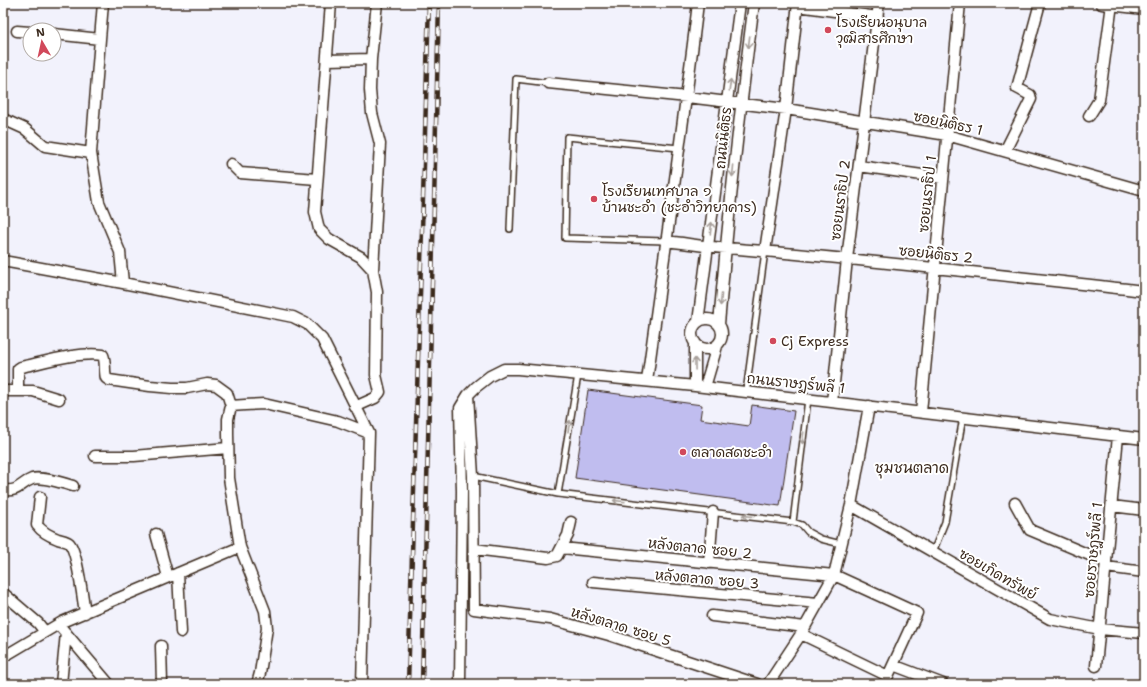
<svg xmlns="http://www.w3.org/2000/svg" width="1147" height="687" font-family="'Shantell Sans','Playpen Sans Thai',sans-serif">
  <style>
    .building { fill: #c0bdef; stroke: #3b2a1e }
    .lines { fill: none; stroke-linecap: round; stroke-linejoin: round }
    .service-casing { stroke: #3b2a1e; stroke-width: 8 }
    .minor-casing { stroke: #3b2a1e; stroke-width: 13 }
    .tertiary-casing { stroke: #3b2a1e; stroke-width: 15 }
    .service { stroke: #fff; stroke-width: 5 }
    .minor { stroke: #fff; stroke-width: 10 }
    .tertiary { stroke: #fff; stroke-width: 12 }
    .rail-casing { stroke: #3b2a1e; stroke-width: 4.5 }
    .rail { stroke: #fff; stroke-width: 3; stroke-dasharray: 9; stroke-linecap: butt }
    .oneway { stroke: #a79f9a }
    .poi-dot { fill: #d1495b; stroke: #fff; stroke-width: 1.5 }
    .labels { text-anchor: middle; stroke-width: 4; stroke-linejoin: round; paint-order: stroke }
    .poi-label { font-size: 14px; fill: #3b2a1e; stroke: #fff; text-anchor: start }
    .street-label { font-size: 14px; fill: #3b2a1e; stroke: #fff }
    .neighbourhood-label { font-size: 15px; fill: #3b2a1e; stroke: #fff }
  </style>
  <rect width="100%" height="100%" fill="#f2f2fc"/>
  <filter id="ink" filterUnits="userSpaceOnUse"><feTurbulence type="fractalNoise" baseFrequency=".025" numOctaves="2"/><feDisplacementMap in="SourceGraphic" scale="8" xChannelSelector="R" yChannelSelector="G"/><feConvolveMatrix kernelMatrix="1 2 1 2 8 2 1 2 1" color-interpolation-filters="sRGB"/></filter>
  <g filter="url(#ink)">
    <path class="building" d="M588 390 702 405 700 419 749 426 752 405 794 411 780 506 575 478Z"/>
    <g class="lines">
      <g class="service-casing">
        <path id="service" d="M510 229 516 79 548 83
          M665 241 565 238 567 137 679 148
          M578 375 558 494 793 522 808 399
          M746 392 765 251
          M473 476 558 494
          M793 522 802 525 808 532 821 539 841 544
          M933 552 945 522 963 417"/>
      </g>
      <g class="minor-casing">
        <path id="minor" d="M331 3 315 212 319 229 329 239 361 257 373 270 377 292 376 375 380 392 375 398 355 407
          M798 6 878 17
          M17 31 30 32
          M54 34 100 39 103 3
          M371 59 377 3
          M327 60 371 59 370 90 372 113 380 144 373 270
          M548 83 687 97 786 109 947 135 1144 191
          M1089 116 1099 100 1112 4
          M3 119 25 129 45 146 91 153 99 202 120 252 123 283
          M1005 151 1031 99 1030 95 1017 88 1040 3
          M91 153 100 39
          M231 164 240 173 317 179
          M859 166 943 178
          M665 241C686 243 705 247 726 248 865 259 1005 276 1144 291
          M765 251 786 109 798 3
          M3 261 123 283 293 317 307 324 322 339 369 433 362 684
          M692 334a15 15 0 1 1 30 0a15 15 0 1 1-30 0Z
          M698 322 740 3
          M719 324C728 217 740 110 754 3
          M695 342V386
          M647 381C664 255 683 129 698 3
          M705 387 717 346
          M3 391H33L59 399
          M18 391V369L21 367C44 362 80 351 103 355 106 362 104 371 106 378L109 380 150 386 172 388H187L207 384 216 385 227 393 231 406
          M468 395 473 476 474 609 550 619 609 635 757 684
          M832 402 847 259 879 3
          M921 412 960 3
          M95 456H134L228 448
          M3 490C20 492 19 484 32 479 41 476 63 483 73 486
          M40 497 37 525C42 532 50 536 58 539 61 540 67 541 69 543 77 550 83 600 85 613
          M1015 503 1030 530 1106 562
          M851 505 1050 619 1100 629 1144 633
          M1112 506 1144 510
          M156 534 168 577
          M562 548 834 575 917 613 888 676 801 634
          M474 549 548 558 557 556 568 535 571 522
          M709 563 713 512
          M1106 567 1144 572
          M178 573 181 632
          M593 582 818 603
          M3 593 38 623 45 632
          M712 616 805 627
          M59 625 109 684
          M161 646 162 684
          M3 657 62 622 240 547
          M893 665 943 684
          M1096 666 1118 436
          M61 684 66 633
          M257 684 260 673 267 628 265 611 240 547 229 478 228 434V419L231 406 245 405 264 404 338 421 369 433
          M460 684 462 491 460 408 468 395 476 387 490 376 504 369H518L695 386 1144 439
          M768 684 801 634 834 575 851 505 869 406"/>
      </g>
      <g class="tertiary-casing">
        <path id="tertiary" d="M1102 3 1144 8"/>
      </g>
      <use href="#service" class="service"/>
      <use href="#minor" class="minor"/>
      <use href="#tertiary" class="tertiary"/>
      <g class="rail-casing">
        <path id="rail" d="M408 684 429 3
          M422 684 439 3"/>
      </g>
      <use href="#rail" class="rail"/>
    </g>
    <defs><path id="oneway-shaft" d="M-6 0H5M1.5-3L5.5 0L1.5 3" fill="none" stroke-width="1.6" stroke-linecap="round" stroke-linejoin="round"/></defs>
    <g class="oneway">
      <use href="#oneway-shaft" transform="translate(749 42) rotate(97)"/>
      <use href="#oneway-shaft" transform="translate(730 85) rotate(-83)"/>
      <use href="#oneway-shaft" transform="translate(733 171) rotate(96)"/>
      <use href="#oneway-shaft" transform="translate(711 228) rotate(-83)"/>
      <use href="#oneway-shaft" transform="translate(721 300) rotate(95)"/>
      <use href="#oneway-shaft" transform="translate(695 364) rotate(-91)"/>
      <use href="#oneway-shaft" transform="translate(569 426) rotate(-80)"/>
      <use href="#oneway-shaft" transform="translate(803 438) rotate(97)"/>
      <use href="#oneway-shaft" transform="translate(619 501) rotate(-173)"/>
      <use href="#oneway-shaft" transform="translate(748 516) rotate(-173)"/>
    </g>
  </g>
  <g class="poi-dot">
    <circle cx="828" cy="30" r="4"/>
    <circle cx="594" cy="199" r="4"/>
    <circle cx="773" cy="341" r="4"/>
    <circle cx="683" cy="452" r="4"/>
  </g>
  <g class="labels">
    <g class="poi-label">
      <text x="836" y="27">โรงเรียนอนุบาล<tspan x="836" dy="16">วุฒิสารศึกษา</tspan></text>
      <text x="602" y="196">โรงเรียนเทศบาล ๑<tspan x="602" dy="16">บ้านชะอำ (ชะอำวิทยาคาร)</tspan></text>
      <text x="781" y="346">Cj Express</text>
      <text x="691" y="457">ตลาดสดชะอำ</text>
    </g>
    <g class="street-label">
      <text transform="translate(948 123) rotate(12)" y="5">ซอยนิติธร 1</text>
      <text transform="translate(723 138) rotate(-84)" y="5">ถนนนิติธร</text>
      <text transform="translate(927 194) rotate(-84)" y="5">ซอยนราธิป 1</text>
      <text transform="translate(840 200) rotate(-83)" y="5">ซอยนราธิป 2</text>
      <text transform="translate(936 254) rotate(6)" y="5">ซอยนิติธร 2</text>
      <text transform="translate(796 383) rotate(6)" y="5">ถนนราษฎร์พลี 1</text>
      <text transform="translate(700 548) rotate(6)" y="5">หลังตลาด ซอย 2</text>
      <text transform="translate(1093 550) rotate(-85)" y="5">ซอยราษฎร์พลี 1</text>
      <text transform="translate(998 574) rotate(30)" y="5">ซอยเกิดทรัพย์</text>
      <text transform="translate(707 579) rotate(5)" y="5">หลังตลาด ซอย 3</text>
      <text transform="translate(621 626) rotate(17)" y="5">หลังตลาด ซอย 5</text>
    </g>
    <g class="neighbourhood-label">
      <text x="912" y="473">ชุมชนตลาด</text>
    </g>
  </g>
  <rect width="1147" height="687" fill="none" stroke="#fff" stroke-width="16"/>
  <rect x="8" y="8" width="1131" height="671" fill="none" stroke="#3b2a1e" stroke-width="1.5" filter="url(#ink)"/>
  <g transform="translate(42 42) rotate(351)"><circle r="19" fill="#ffffff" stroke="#b1aaa5"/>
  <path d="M0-3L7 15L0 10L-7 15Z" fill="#d1495b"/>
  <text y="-6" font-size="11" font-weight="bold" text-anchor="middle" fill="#3b2a1e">N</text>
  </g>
</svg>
